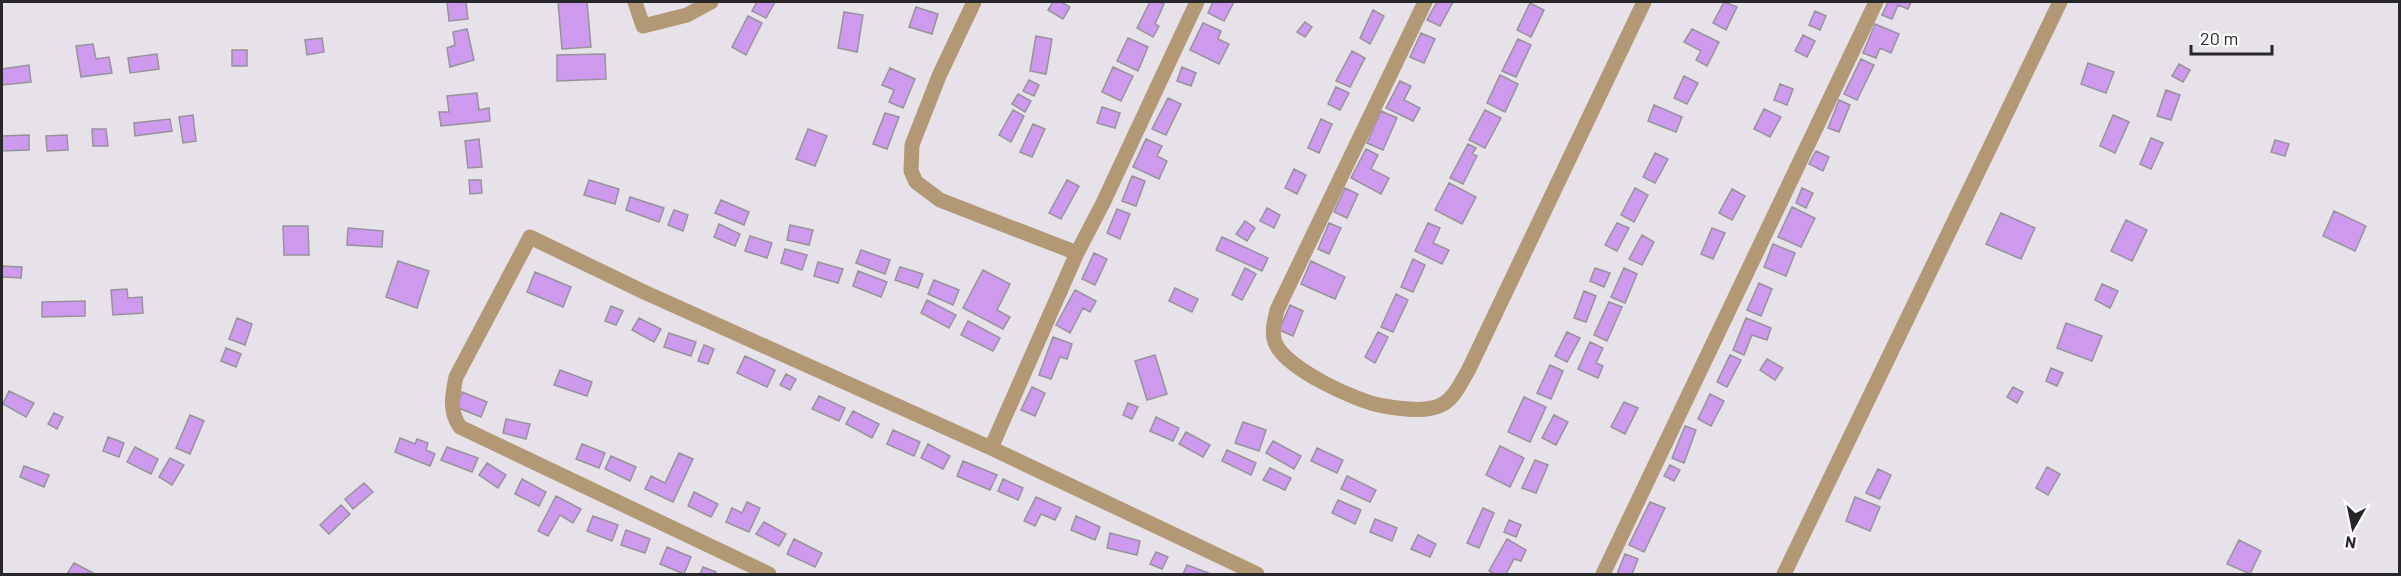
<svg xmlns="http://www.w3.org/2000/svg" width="2401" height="576" font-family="Barlow,sans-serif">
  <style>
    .building { fill: #ce9aee; stroke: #97939b; stroke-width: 1.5 }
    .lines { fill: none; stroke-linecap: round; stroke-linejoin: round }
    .street { stroke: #b29874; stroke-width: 15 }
  </style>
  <rect width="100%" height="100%" fill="#e7e2ea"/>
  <path class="building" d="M447 2H466L468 19 449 21Z
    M558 2H587L591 47 562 49Z
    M757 2H775L766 18 752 11Z
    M1053 2H1061L1070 7 1063 19 1048 10Z
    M1150 2H1159L1164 4 1155 24 1159 26 1153 37 1137 28Z
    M1213 2H1234L1224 21 1208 13Z
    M1437 2H1453L1440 26 1427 20Z
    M1724 2 1737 7 1726 30 1713 23Z
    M1888 2H1911L1908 9 1898 5 1892 19 1882 15Z
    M1530 3 1544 10 1531 37 1517 30Z
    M916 7 938 14 932 34 909 27Z
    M1373 10 1384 16 1370 44 1360 38Z
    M1815 11 1826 16 1820 30 1809 25Z
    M844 12 863 15 857 52 838 48Z
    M748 16 762 23 746 55 732 47Z
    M1305 22 1312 27 1305 37 1297 32Z
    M1203 23 1221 31 1218 39 1229 44 1219 64 1190 50Z
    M1875 24 1899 34 1891 53 1880 48 1876 58 1863 53Z
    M467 29 474 60 450 67 447 48 455 45 453 32Z
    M1692 29 1719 42 1707 66 1696 60 1701 51 1684 42Z
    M1421 33 1435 39 1424 63 1410 57Z
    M1803 35 1815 41 1807 57 1795 51Z
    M1036 36 1052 39 1046 74 1030 71Z
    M322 38 324 52 307 55 305 40Z
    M1128 38 1148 47 1138 71 1117 61Z
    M1518 39 1531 45 1516 77 1502 71Z
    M93 44 96 59 109 57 112 73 81 77 76 46Z
    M232 50H247V66H232Z
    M1352 51 1365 58 1350 87 1336 81Z
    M157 54 159 69 130 73 128 58Z
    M605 54 606 79 557 81V55Z
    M1861 59 1874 65 1857 100 1844 94Z
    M2088 63 2114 72 2106 93 2081 84Z
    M2179 64 2190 70 2183 82 2172 76Z
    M29 65 31 82 2 85V69Z
    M1113 67 1133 76 1121 101 1102 92Z
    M1182 67 1196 73 1191 86 1177 81Z
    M890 68 915 79 903 108 889 102 894 90 882 85Z
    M1500 75 1518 84 1505 112 1487 103Z
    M1684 76 1698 83 1687 104 1674 98Z
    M1029 80 1039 85 1034 96 1023 91Z
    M1400 81 1411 86 1404 100 1420 108 1413 121 1386 108Z
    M1780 84 1793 89 1787 105 1774 100Z
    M1336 87 1349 93 1340 110 1328 104Z
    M2166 90 2180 95 2171 120 2157 116Z
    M477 93 479 110 489 108 490 121 441 126 439 112H449L447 96Z
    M1018 94 1031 101 1025 112 1012 104Z
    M1168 98 1181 104 1166 135 1152 129Z
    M1839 100 1850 105 1839 132 1828 128Z
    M1654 105 1682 117 1676 132 1648 121Z
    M1102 107 1120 113 1115 128 1097 123Z
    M1764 109 1781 117 1770 137 1754 129Z
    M1013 110 1024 116 1011 142 999 135Z
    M1485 110 1501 118 1485 148 1469 140Z
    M1381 111 1397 118 1383 150 1367 143Z
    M885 113 899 117 887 149 873 144Z
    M193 115 196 141 183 143 179 117Z
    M2113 115 2129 122 2115 153 2100 146Z
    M170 119 172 131 135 136 134 123Z
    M1321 119 1332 124 1319 153 1308 148Z
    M1033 124 1045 129 1032 157 1020 152Z
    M92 129H106L108 146H93Z
    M808 129 827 136 815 166 796 159Z
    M29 135V150L2 151V136Z
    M67 135 68 150 47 151 46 136Z
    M2151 138 2163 143 2151 169 2140 164Z
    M479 139 482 167 468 168 465 141Z
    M1146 139 1162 146 1157 156 1167 161 1159 179 1133 167Z
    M2275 140 2289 144 2285 156 2271 152Z
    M1468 144 1476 148 1472 154 1477 156 1463 184 1450 178Z
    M1366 149 1378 155 1371 169 1389 178 1381 194 1351 178Z
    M1816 151 1829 157 1823 171 1809 164Z
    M1655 153 1668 159 1655 183 1643 177Z
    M1294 169 1306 175 1297 194 1285 188Z
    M1132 176 1145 181 1136 206 1122 201Z
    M469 180H481L482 193 470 194Z
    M589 180 619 189 615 204 584 195Z
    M1067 180 1079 186 1061 219 1049 213Z
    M1449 183 1476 197 1462 224 1435 210Z
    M1345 188 1358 194 1347 218 1334 212Z
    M1635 188 1648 195 1634 222 1621 215Z
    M1802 188 1813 193 1806 208 1796 203Z
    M1732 189 1745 196 1732 220 1719 213Z
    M630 197 664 208 659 222 626 210Z
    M721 200 749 212 744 225 715 213Z
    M1792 207 1815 218 1801 247 1778 237Z
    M1267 208 1280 215 1274 228 1260 221Z
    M1117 209 1130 214 1120 239 1107 233Z
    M674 210 688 215 683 231 668 225Z
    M2334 211 2366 226 2355 251 2323 236Z
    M2001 213 2035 228 2021 259 1986 244Z
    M2126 220 2147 230 2132 261 2111 251Z
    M1245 221 1255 228 1247 241 1236 234Z
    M1329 223 1341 228 1329 254 1318 249Z
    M1428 223 1440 228 1433 243 1449 250 1442 264 1415 251Z
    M1617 223 1629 228 1617 251 1605 245Z
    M719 224 740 234 735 246 714 237Z
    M790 225 813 230 809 245 787 240Z
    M283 226H308L309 255H284Z
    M348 228 383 231 382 247 347 245Z
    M1712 228 1725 233 1713 259 1701 254Z
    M1642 235 1654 242 1642 265 1629 259Z
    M750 236 772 243 767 258 745 251Z
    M1222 237 1268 258 1262 271 1216 250Z
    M1773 244 1795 253 1786 276 1764 267Z
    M785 249 807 255 802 270 781 263Z
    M861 250 890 260 885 274 856 263Z
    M1094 253 1107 259 1095 285 1082 279Z
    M1413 259 1425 265 1413 292 1401 287Z
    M398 261 429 271 417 308 386 297Z
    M1311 261 1345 277 1335 299 1301 284Z
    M818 262 843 269 838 283 814 276Z
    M2 266 22 267 21 278 2 277Z
    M900 267 923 274 918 288 895 280Z
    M1245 268 1256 274 1242 300 1232 295Z
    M1595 268 1610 273 1604 287 1590 281Z
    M1624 268 1637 274 1625 303 1611 297Z
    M983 270 1010 284 997 310 1010 317 1003 329 963 308Z
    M858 271 887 282 881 297 853 286Z
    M535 272 571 287 563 307 527 292Z
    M934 280 959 290 953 305 928 294Z
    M1759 283 1772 289 1761 316 1747 310Z
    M2102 284 2118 291 2110 308 2095 300Z
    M1175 288 1198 299 1192 312 1169 301Z
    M127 289 128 298 142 297 143 313 113 315 111 290Z
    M1075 290 1096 301 1090 312 1083 308 1070 333 1056 325Z
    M1584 291 1596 296 1586 322 1574 318Z
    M1396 294 1408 300 1393 332 1381 327Z
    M927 300 956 315 949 328 921 313Z
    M85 301V316L42 317V302Z
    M1609 302 1622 307 1607 341 1594 335Z
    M1290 305 1303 311 1293 336 1279 330Z
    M611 306 623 311 616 325 605 321Z
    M237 318 252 324 245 345 229 339Z
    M639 318 661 329 654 342 632 330Z
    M1746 318 1771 328 1767 340 1752 335 1744 355 1733 350Z
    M968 321 1000 338 993 351 961 335Z
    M2066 323 2102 336 2092 361 2057 348Z
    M1378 332 1388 337 1375 363 1365 357Z
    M1567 332 1580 338 1567 362 1555 356Z
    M669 333 696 342 691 356 664 347Z
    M1053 337 1072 344 1067 359 1060 357 1051 379 1039 375Z
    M1590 342 1603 348 1596 363 1603 366 1598 378 1578 369Z
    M704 345 714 349 708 364 698 361Z
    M226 348 241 354 236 367 221 361Z
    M1155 355 1167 394 1147 400 1135 361Z
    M1730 355 1741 360 1727 387 1717 382Z
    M745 356 775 370 767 387 737 373Z
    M1767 359 1783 368 1775 380 1760 370Z
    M1550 365 1563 371 1551 399 1537 393Z
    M2051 368 2063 373 2057 386 2046 381Z
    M560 370 592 382 587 396 554 385Z
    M786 374 796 379 790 390 780 385Z
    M1032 387 1045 393 1035 416 1021 410Z
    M2013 387 2023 392 2017 403 2007 397Z
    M9 391 34 403 26 417 3 404Z
    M462 392 487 402 481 417 456 407Z
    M1710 394 1724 401 1711 426 1698 419Z
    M819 396 845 408 839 421 812 409Z
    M1524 397 1546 407 1530 442 1508 432Z
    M1624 402 1638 408 1625 434 1611 427Z
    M1128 403 1138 407 1132 419 1123 415Z
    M853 411 879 424 872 438 846 424Z
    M54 413 63 417 57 429 48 424Z
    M190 415 204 421 190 454 176 448Z
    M1554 415 1568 422 1556 445 1542 438Z
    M1156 417 1179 428 1173 441 1150 431Z
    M506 419 530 424 526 439 503 433Z
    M1243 422 1266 430 1259 451 1235 443Z
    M1685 426 1696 430 1684 463 1672 458Z
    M893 430 920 442 914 456 887 444Z
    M1186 432 1210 445 1203 457 1179 444Z
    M108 437 124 443 119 457 103 451Z
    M400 438 415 444 417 439 428 443 426 450 435 454 430 466 395 452Z
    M1273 441 1301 456 1294 469 1266 453Z
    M582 444 605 453 599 468 576 459Z
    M928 444 950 456 943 469 921 458Z
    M1500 446 1524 458 1510 487 1486 475Z
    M135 447 158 459 151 474 127 462Z
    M447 447 478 458 472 472 441 460Z
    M1317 448 1343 460 1337 473 1311 461Z
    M1227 450 1256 463 1251 475 1222 461Z
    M679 453 693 459 673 502 645 489 651 476 665 483Z
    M611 456 636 467 630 481 605 469Z
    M170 458 184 465 172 485 159 477Z
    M1535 460 1548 465 1536 493 1522 488Z
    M963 461 997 475 990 490 957 476Z
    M487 463 506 475 498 488 479 475Z
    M1670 465 1680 470 1674 481 1664 476Z
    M24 466 49 475 44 487 20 477Z
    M2047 467 2060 474 2048 495 2036 488Z
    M1270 468 1291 478 1285 490 1263 480Z
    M1878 469 1891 475 1880 499 1866 493Z
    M1347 476 1376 490 1370 502 1341 489Z
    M522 479 546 492 539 506 515 494Z
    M1003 479 1023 488 1018 500 998 491Z
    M364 483 373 492 353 509 345 499Z
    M694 492 718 504 711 517 688 506Z
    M556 496 581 509 573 523 560 515 548 536 538 531Z
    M1036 497 1061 508 1055 520 1041 514 1035 526 1024 521Z
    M1855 497 1880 507 1870 531 1846 521Z
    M1338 500 1361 510 1355 524 1332 513Z
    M747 502 760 508 749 532 726 522 732 508 742 513Z
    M1650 502 1665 508 1644 552 1629 545Z
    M341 505 350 514 329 534 320 525Z
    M1483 508 1494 513 1479 548 1467 543Z
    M593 516 618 525 612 541 587 531Z
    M1076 516 1100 527 1095 540 1071 530Z
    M1375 519 1397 528 1392 541 1370 532Z
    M1509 520 1521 525 1516 537 1504 532Z
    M764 522 786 534 779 546 756 534Z
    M626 530 650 539 645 553 621 545Z
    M1110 533 1140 541 1137 555 1107 548Z
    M1418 535 1436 544 1430 557 1411 549Z
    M794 539 822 553 815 567 787 554Z
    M1507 539 1526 550 1521 561 1514 559 1506 574H1495L1489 571Z
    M2239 540 2261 551 2250 574 2227 564Z
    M667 547 691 557 684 574 660 564Z
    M1156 552 1168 557 1162 569 1150 564Z
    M1625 554 1638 559 1632 574H1617Z
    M74 563 95 574H67Z
    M1187 565 1211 574H1183Z
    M703 567 716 572 715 574H700Z"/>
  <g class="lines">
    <path class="street" d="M635 2 643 26 687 15 711 2
      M974 2 939 76 912 145 911 171 916 182 940 200 1077 253
      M1425 2 1277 310C1275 321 1271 331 1275 342 1284 368 1357 402 1384 406 1401 409 1428 413 1443 404 1455 397 1461 382 1468 371L1644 2
      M991 448 1077 253 1103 203 1197 2
      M769 574 460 427C449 411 452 396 456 377L530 237 644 292 991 448 1257 574
      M1603 574 1876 2
      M1784 574 2060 2"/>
  </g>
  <rect width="2401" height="576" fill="none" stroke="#272629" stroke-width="6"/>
  <g transform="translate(2353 528) rotate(189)" stroke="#ffffff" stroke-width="4.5" paint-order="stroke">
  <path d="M0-4.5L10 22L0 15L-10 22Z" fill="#272629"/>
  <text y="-9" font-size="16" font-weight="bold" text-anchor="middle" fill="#272629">N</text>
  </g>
  <path d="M2191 45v9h81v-9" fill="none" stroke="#272629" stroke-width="3"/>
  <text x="2200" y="45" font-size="18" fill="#272629" stroke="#ffffff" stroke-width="4.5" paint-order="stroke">20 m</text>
</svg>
